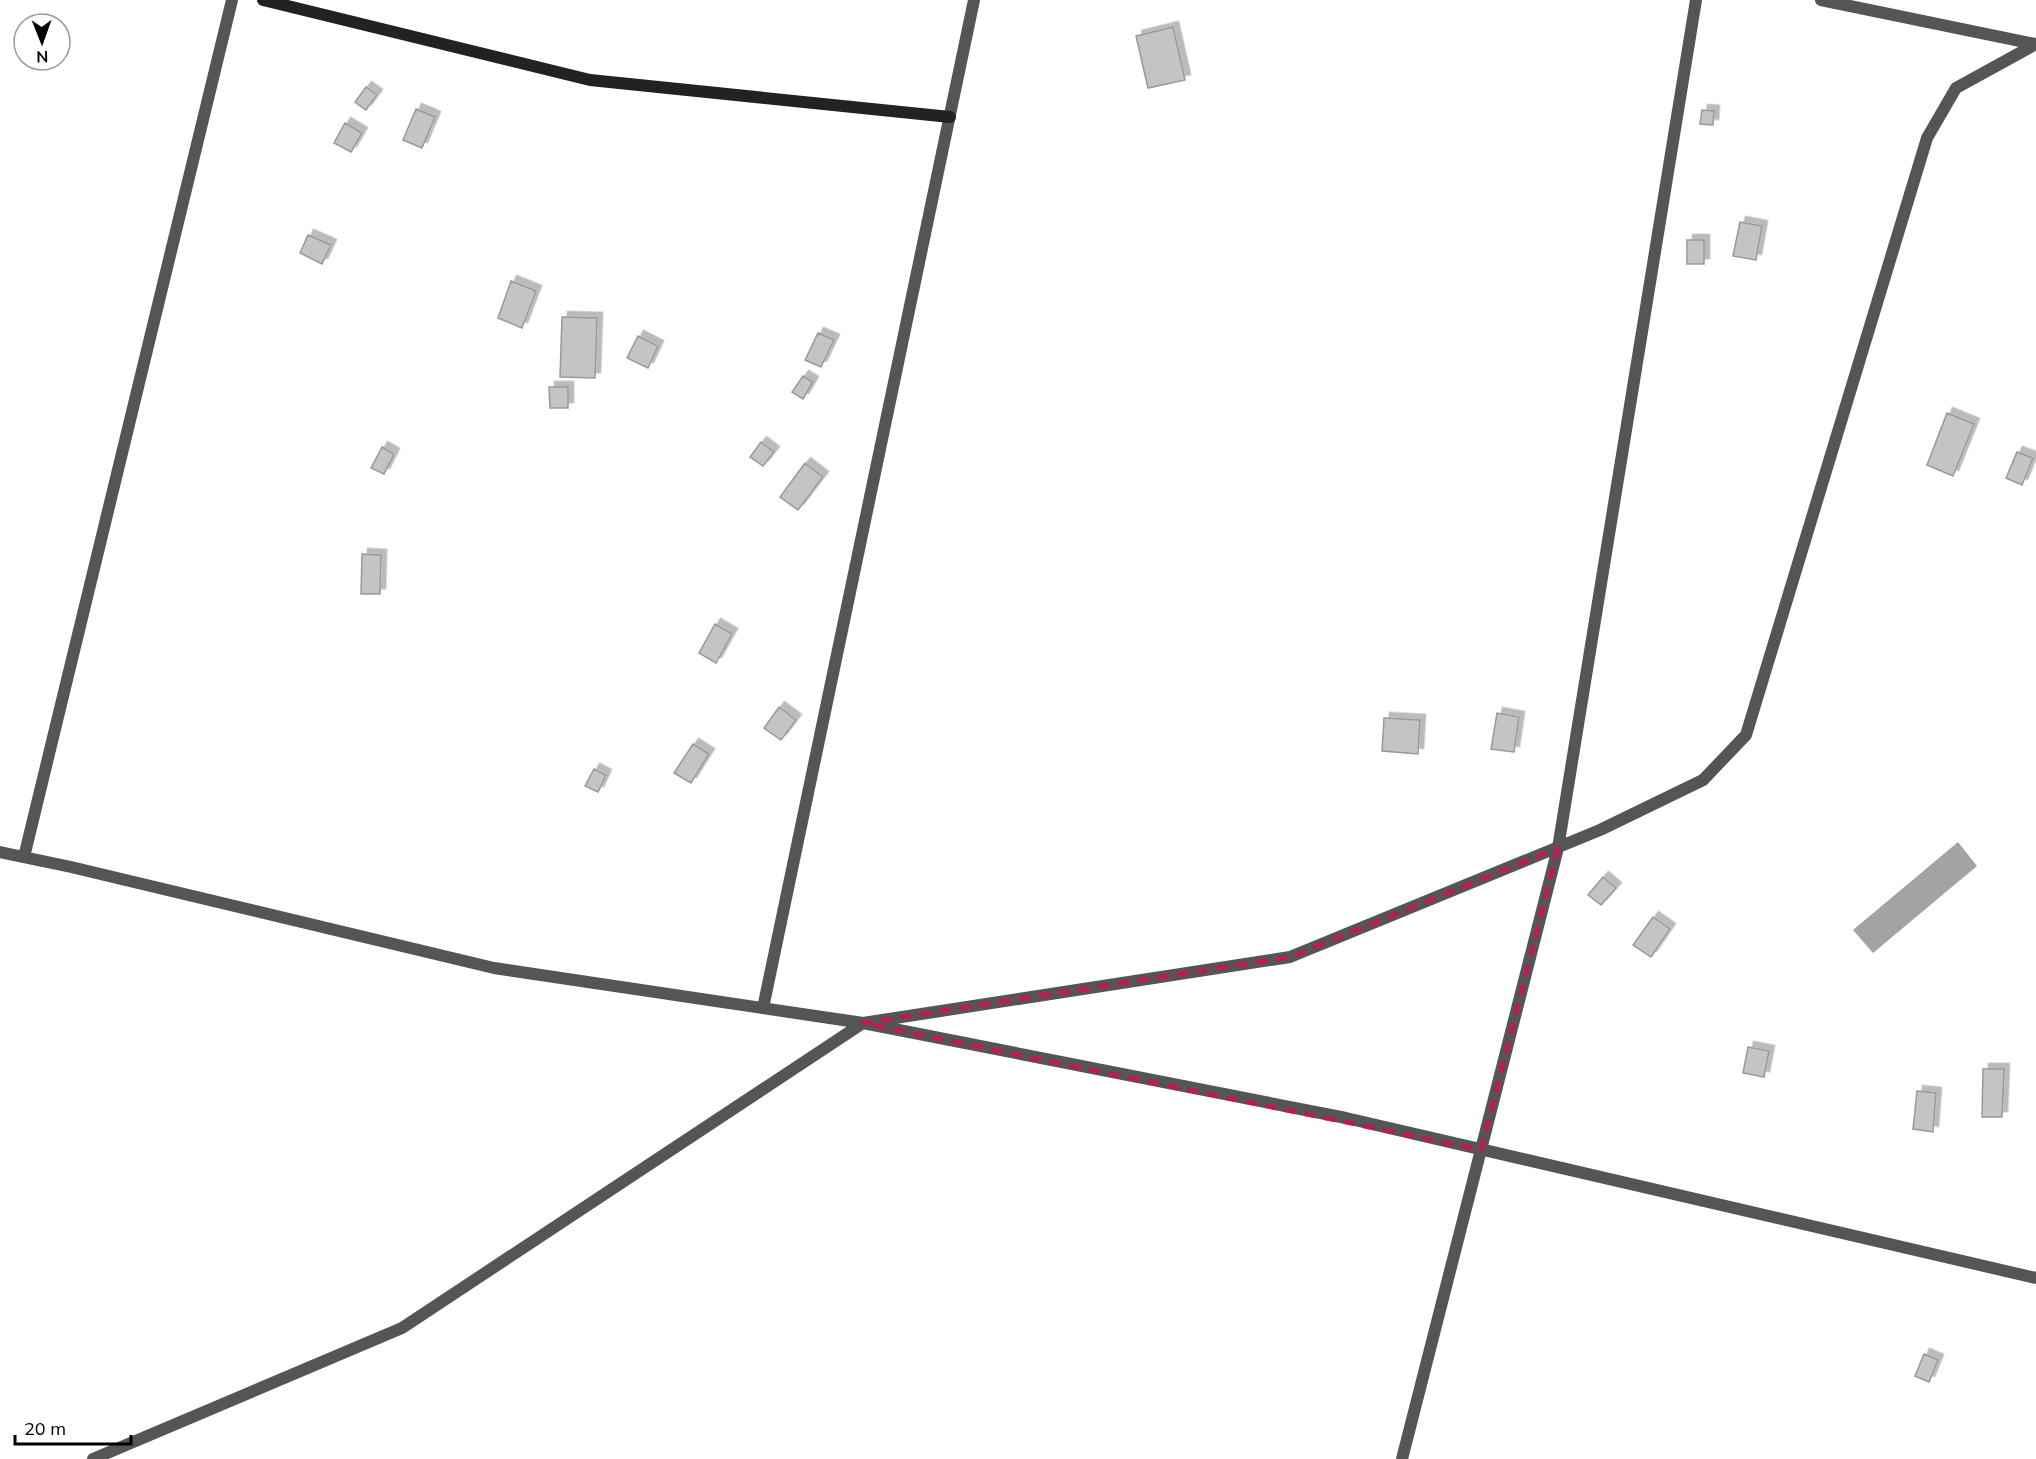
<svg xmlns="http://www.w3.org/2000/svg" width="2036" height="1459" font-family="Mulish,sans-serif">
  <style>
    .water { fill: #a3a3a3 }
    .building { fill: #c4c4c4; stroke: #999; stroke-width: 1.5; filter: url(#shadow) }
    .lines { fill: none; stroke-linecap: round; stroke-linejoin: round }
    .street { stroke: #555; stroke-width: 12 }
    .secondary { stroke: #222; stroke-width: 12 }
    .marked { fill: none; stroke: #c2185b; stroke-width: 4.5; stroke-dasharray: 12 8; stroke-linejoin: round }
  </style>
  <defs>
    <filter id="shadow"><feDropShadow dx="5.5" dy="-5.5" stdDeviation="0" flood-color="#0004"/></filter>
  </defs>
  <rect width="100%" height="100%" fill="#fff"/>
  <path class="water" d="M1958 842 1977 866 1873 953 1853 930Z"/>
  <path class="building" d="M1173 27 1185 80 1148 88 1136 36Z
    M366 87 377 95 366 110 355 102Z
    M416 109 435 117 422 148 403 140Z
    M1702 110 1714 111 1713 125 1700 124Z
    M345 123 362 133 351 152 334 143Z
    M1740 222 1762 226 1756 260 1733 256Z
    M308 235 331 245 322 264 300 253Z
    M1687 240H1704V264H1687Z
    M511 281 536 291 522 328 498 318Z
    M562 317 597 318 595 378 560 377Z
    M818 333 834 340 821 367 805 360Z
    M638 336 658 346 648 368 627 358Z
    M803 376 813 382 803 399 792 392Z
    M549 387H568V408H550Z
    M1947 413 1974 424 1953 476 1927 465Z
    M761 442 774 452 763 466 750 457Z
    M382 447 394 454 384 474 371 468Z
    M2017 452 2033 458 2022 485 2006 478Z
    M805 463 823 477 798 510 780 497Z
    M362 554 381 555 380 594H361Z
    M715 624 732 634 716 663 699 653Z
    M779 707 796 720 781 740 764 728Z
    M1497 713 1519 717 1514 752 1491 749Z
    M1384 718 1420 720 1418 754 1382 751Z
    M693 744 709 754 691 783 674 773Z
    M594 769 606 775 598 792 585 786Z
    M1603 877 1616 888 1601 905 1588 895Z
    M1653 917 1670 929 1651 957 1633 945Z
    M1748 1047 1769 1051 1764 1077 1743 1073Z
    M1983 1069H2004L2002 1117H1982Z
    M1917 1091 1936 1093 1933 1132 1913 1129Z
    M1924 1354 1938 1360 1929 1382 1915 1376Z"/>
  <g class="lines">
    <path class="street" d="M1821 0 2035 44
      M0 852 71 867 494 968 863 1023 1290 957 1600 830 1703 780 1746 735 1927 138 1956 88 2036 44
      M24 857 232 0
      M763 1008 974 0
      M93 1459 402 1328 863 1023 1346 1118 2036 1278
      M1402 1459 1558 848 1696 0"/>
    <path class="secondary" d="M263 0 590 80 950 117"/>
  </g>
  <path class="marked" d="M1558 848 1481 1150 863 1023 1290 957Z"/>
  <g transform="translate(42 42) rotate(179)"><circle r="28" fill="#ffffff" stroke="#999999" stroke-width="1.5"/>
  <path d="M0-4.5L10 22L0 15L-10 22Z" fill="#000000"/>
  <text y="-9" font-size="16" font-weight="bold" text-anchor="middle" fill="#000000">N</text>
  </g>
  <path d="M15 1435v9h116v-9" fill="none" stroke="#000000" stroke-width="3"/>
  <text x="24" y="1435" font-size="18" fill="#000000" stroke="#ffffff" stroke-width="4.5" paint-order="stroke">20 m</text>
</svg>
